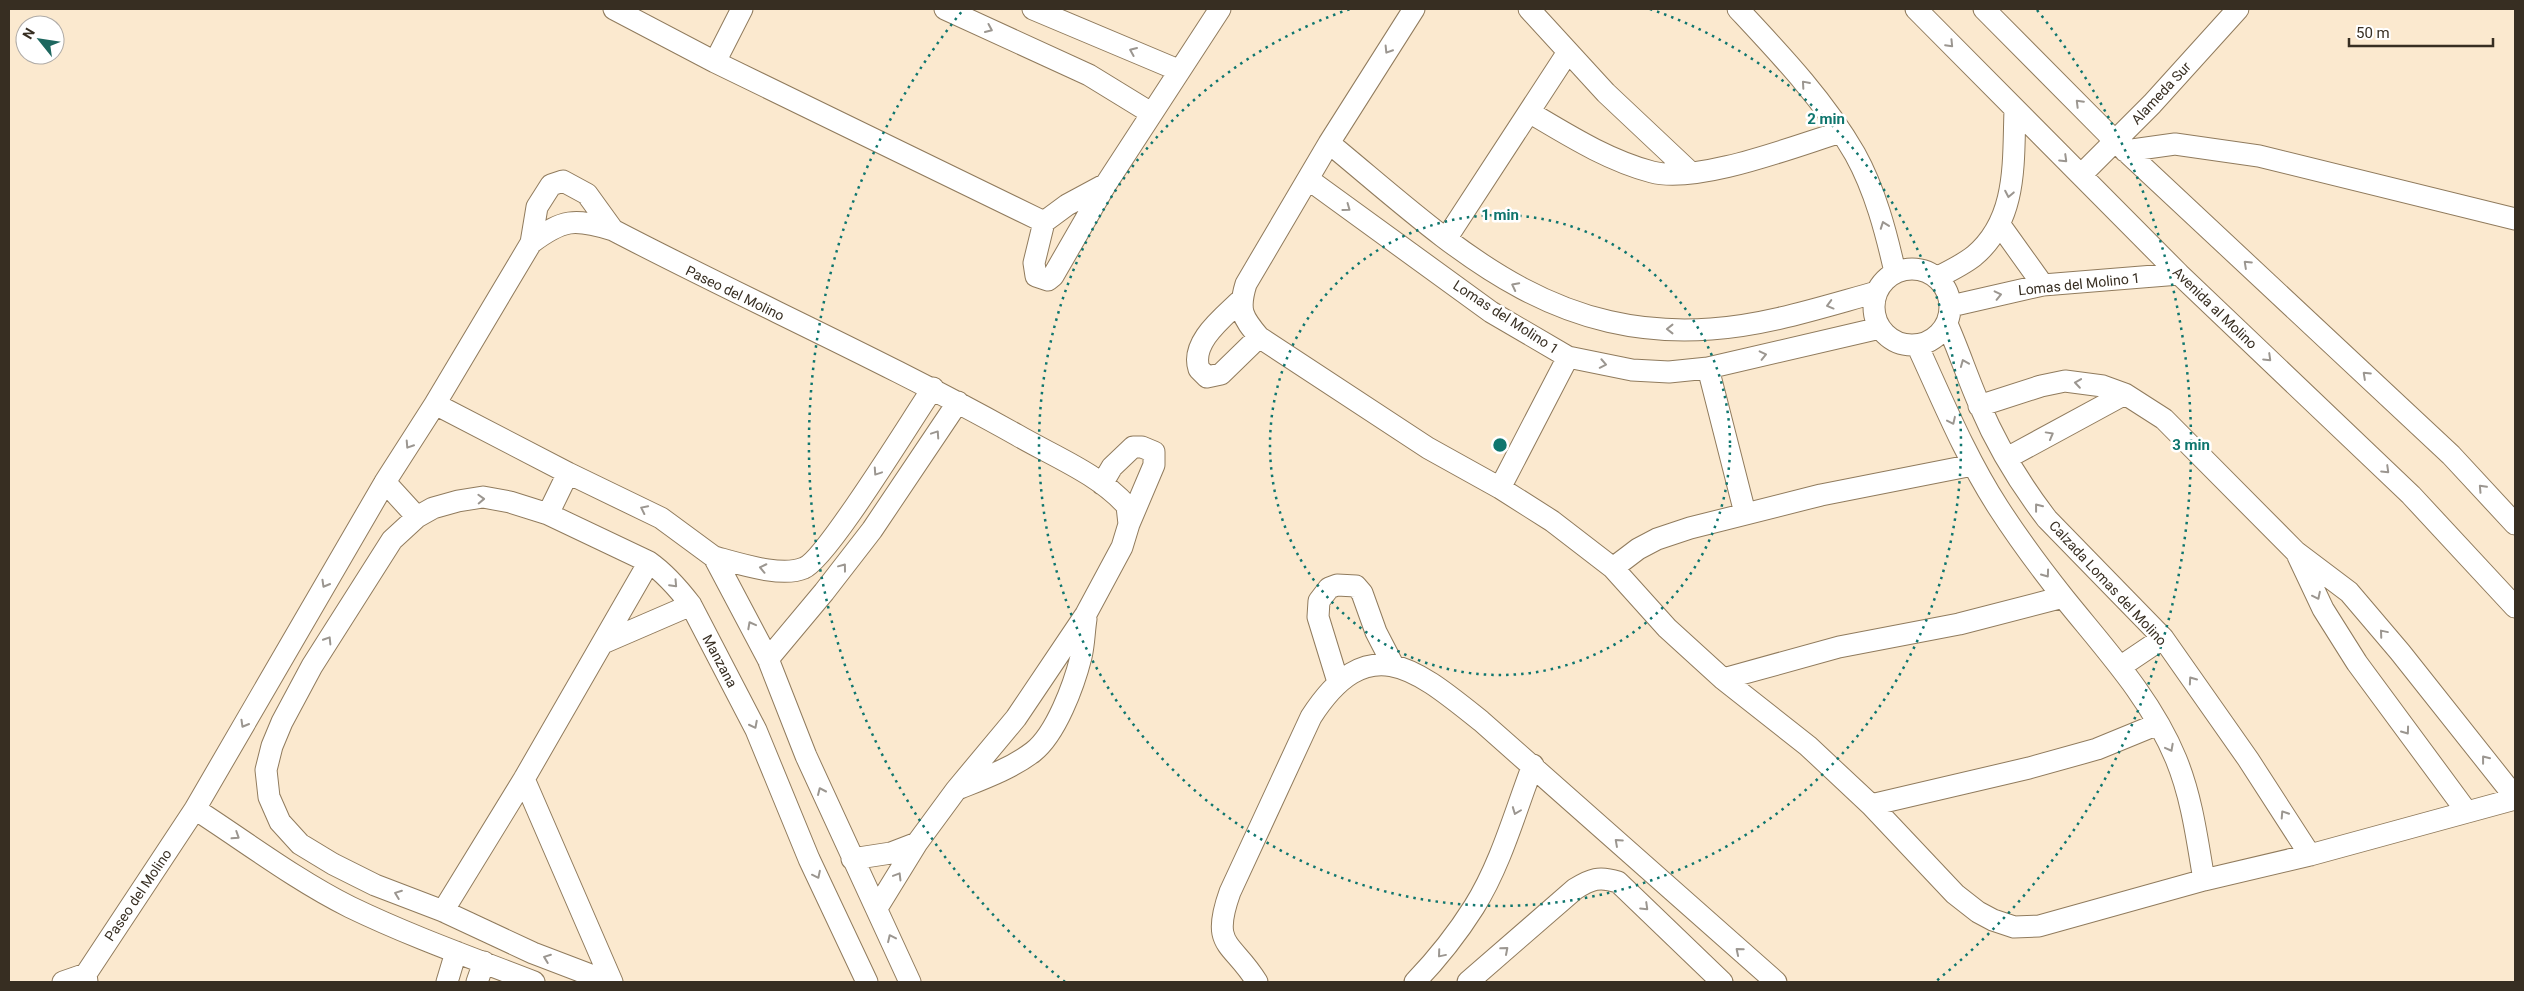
<svg xmlns="http://www.w3.org/2000/svg" width="2524" height="991" font-family="Roboto,sans-serif">
  <style>
    .lines { fill: none; stroke-linecap: round; stroke-linejoin: round }
    .minor-casing { stroke: #907b5d; stroke-width: 23 }
    .minor { stroke: #fff; stroke-width: 21 }
    .oneway { stroke: #9b9690 }
    .ring { fill: none; stroke: #0f766e; stroke-width: 2.5; stroke-dasharray: 2.5 5 }
    .labels { text-anchor: middle; stroke-width: 5; stroke-linejoin: round; paint-order: stroke }
    .street-label { font-size: 14px; fill: #372e22; stroke: #fff }
    .centre { fill: #0f766e; stroke: #fff; stroke-width: 2.5 }
    .ring-label { font-size: 15px; text-anchor: middle; font-weight: bold; fill: #0f766e; stroke: #fff; stroke-width: 5; stroke-linejoin: round; paint-order: stroke }
  </style>
  <rect width="100%" height="100%" fill="#fbe9cf"/>
  <g class="lines">
    <g class="minor-casing">
      <path id="minor" d="M614 9 715 62 1044 222
        M945 9 1089 75 1151 113
        M1033 9 1178 70
        M1414 9 1329 143 1246 284C1238 310 1242 317 1259 337L1428 448 1500 488 1552 521 1613 568 1667 628 1723 679 1808 746 1871 805 1955 894 1978 912 1993 920 2014 927 2039 926 2204 880 2310 855 2515 799
        M1529 9 1606 93 1691 173
        M1738 9C1780 54 1824 100 1855 154 1875 190 1886 232 1895 272
        M1916 9 2179 274 2411 495 2515 607
        M1984 9 2115 141 2451 455 2515 524
        M715 62 742 9
        M1529 112C1568 135 1607 160 1652 172 1698 184 1795 146 1841 132
        M1329 143C1448 241 1545 341 1711 329 1768 325 1822 307 1877 292
        M2125 151 2175 144 2259 156 2515 219
        M2081 175 2152 104 2238 9
        M1308 179 1491 312 1568 357 1632 370 1669 372 1708 368 1880 328
        M1106 184 1067 205 1044 222 1034 263 1036 276 1048 280 1053 276 1106 184 1220 9
        M2000 225 2043 285
        M1446 239 1568 52
        M531 243 537 207 551 185 563 181 587 194 613 230
        M1874 307a38 38 0 1 1 76 0a38 38 0 1 1-76 0Z
        M1938 277C1950 271 1964 264 1974 256 2018 219 2013 162 2015 110
        M1241 300C1224 317 1190 342 1199 369L1207 377 1221 374 1259 337
        M1951 306 2043 285 2179 274
        M1947 324C1959 351 1968 379 1980 406 1997 446 2021 485 2047 519L2163 638 2248 759 2310 855
        M1917 345C1942 399 1965 456 1998 507 2018 538 2041 569 2064 598 2105 649 2151 698 2176 759 2192 798 2197 839 2204 880
        M1708 368 1745 513
        M435 404 568 473 661 518 714 557 768 659 806 756 910 982
        M1979 406 2041 386 2065 381 2103 386 2125 394 2164 419 2296 552 2349 592 2400 652 2515 797
        M2007 458 2125 394
        M385 482 417 517
        M1102 484 1112 467 1133 447H1142L1154 452V465L1129 524
        M1500 488 1568 357
        M548 514 568 473
        M2298 556 2323 609 2357 663 2467 812
        M714 557C738 563 781 578 804 568 827 559 913 417 933 388
        M1613 568 1638 549 1657 539 1690 528 1821 495 1973 465
        M603 643 691 605
        M768 659 824 592 872 530 958 402
        M2120 667 2163 638
        M1723 679 1839 647 1959 624 2063 597
        M1338 682 1318 617 1319 601 1329 588 1337 585 1356 586 1362 593 1376 632 1393 665
        M524 779 612 982
        M960 788C985 778 1012 768 1033 752 1056 734 1074 685 1081 657 1084 645 1084 632 1086 619
        M1871 805 2029 768 2097 749 2158 724
        M195 809C246 842 296 880 350 907 410 936 472 958 534 982
        M852 859 891 853 917 843
        M443 911 524 779 649 562
        M63 982 86 974
        M87 982 86 974 195 809 385 482 435 404 531 243C563 219 574 218 613 230 747 300 885 361 1017 435 1053 456 1099 474 1127 506L1129 524 1122 547 1086 614 1016 718 956 790 917 843 877 908
        M447 982 456 952
        M477 982 484 962
        M609 982 533 953 443 911 375 885 333 864 300 844 280 822 269 797 266 770 272 746 282 722 312 666 392 540 417 517 433 508 458 501 483 497 510 502 548 514 649 562C666 574 678 588 691 605L756 730 809 859 867 982
        M1257 982C1232 941 1210 948 1230 892L1311 717C1369 627 1417 670 1481 721L1776 982
        M1415 982C1437 959 1457 934 1474 907 1501 864 1515 812 1533 765
        M1468 982 1575 889C1591 879 1599 876 1618 882L1722 982"/>
    </g>
    <use href="#minor" class="minor"/>
  </g>
  <defs><path id="oneway-chevron" d="M-2-3.5L2.5 0L-2 3.5" fill="none" stroke-width="1.6" stroke-linecap="round" stroke-linejoin="round" transform="scale(1.25)"/></defs>
  <g class="oneway">
    <use href="#oneway-chevron" transform="translate(989 29) rotate(24)"/>
    <use href="#oneway-chevron" transform="translate(1950 44) rotate(46)"/>
    <use href="#oneway-chevron" transform="translate(1388 50) rotate(122)"/>
    <use href="#oneway-chevron" transform="translate(1133 51) rotate(-157)"/>
    <use href="#oneway-chevron" transform="translate(1805 84) rotate(-131)"/>
    <use href="#oneway-chevron" transform="translate(2079 103) rotate(-135)"/>
    <use href="#oneway-chevron" transform="translate(2064 159) rotate(44)"/>
    <use href="#oneway-chevron" transform="translate(2009 194) rotate(101)"/>
    <use href="#oneway-chevron" transform="translate(1347 208) rotate(36)"/>
    <use href="#oneway-chevron" transform="translate(1884 225) rotate(-110)"/>
    <use href="#oneway-chevron" transform="translate(2247 264) rotate(-137)"/>
    <use href="#oneway-chevron" transform="translate(1515 286) rotate(-153)"/>
    <use href="#oneway-chevron" transform="translate(1998 295) rotate(-13)"/>
    <use href="#oneway-chevron" transform="translate(1830 305) rotate(165)"/>
    <use href="#oneway-chevron" transform="translate(1670 329) rotate(-180)"/>
    <use href="#oneway-chevron" transform="translate(1763 355) rotate(-13)"/>
    <use href="#oneway-chevron" transform="translate(2268 358) rotate(44)"/>
    <use href="#oneway-chevron" transform="translate(1964 363) rotate(-112)"/>
    <use href="#oneway-chevron" transform="translate(1603 364) rotate(11)"/>
    <use href="#oneway-chevron" transform="translate(2366 375) rotate(-137)"/>
    <use href="#oneway-chevron" transform="translate(2078 383) rotate(-172)"/>
    <use href="#oneway-chevron" transform="translate(1952 421) rotate(65)"/>
    <use href="#oneway-chevron" transform="translate(936 434) rotate(-56)"/>
    <use href="#oneway-chevron" transform="translate(2050 435) rotate(-29)"/>
    <use href="#oneway-chevron" transform="translate(409 445) rotate(123)"/>
    <use href="#oneway-chevron" transform="translate(2386 470) rotate(44)"/>
    <use href="#oneway-chevron" transform="translate(877 472) rotate(124)"/>
    <use href="#oneway-chevron" transform="translate(2482 488) rotate(-133)"/>
    <use href="#oneway-chevron" transform="translate(481 499) rotate(-2)"/>
    <use href="#oneway-chevron" transform="translate(2038 507) rotate(-128)"/>
    <use href="#oneway-chevron" transform="translate(644 509) rotate(-154)"/>
    <use href="#oneway-chevron" transform="translate(843 567) rotate(-53)"/>
    <use href="#oneway-chevron" transform="translate(763 568) rotate(-168)"/>
    <use href="#oneway-chevron" transform="translate(2046 574) rotate(54)"/>
    <use href="#oneway-chevron" transform="translate(325 584) rotate(120)"/>
    <use href="#oneway-chevron" transform="translate(674 584) rotate(47)"/>
    <use href="#oneway-chevron" transform="translate(2317 596) rotate(64)"/>
    <use href="#oneway-chevron" transform="translate(751 625) rotate(-118)"/>
    <use href="#oneway-chevron" transform="translate(2383 633) rotate(-130)"/>
    <use href="#oneway-chevron" transform="translate(328 640) rotate(-58)"/>
    <use href="#oneway-chevron" transform="translate(2192 680) rotate(-125)"/>
    <use href="#oneway-chevron" transform="translate(244 724) rotate(120)"/>
    <use href="#oneway-chevron" transform="translate(754 725) rotate(63)"/>
    <use href="#oneway-chevron" transform="translate(2406 731) rotate(54)"/>
    <use href="#oneway-chevron" transform="translate(2170 748) rotate(62)"/>
    <use href="#oneway-chevron" transform="translate(2485 759) rotate(-128)"/>
    <use href="#oneway-chevron" transform="translate(821 791) rotate(-114)"/>
    <use href="#oneway-chevron" transform="translate(1516 811) rotate(111)"/>
    <use href="#oneway-chevron" transform="translate(2284 814) rotate(-123)"/>
    <use href="#oneway-chevron" transform="translate(236 836) rotate(33)"/>
    <use href="#oneway-chevron" transform="translate(1618 842) rotate(-138)"/>
    <use href="#oneway-chevron" transform="translate(817 875) rotate(64)"/>
    <use href="#oneway-chevron" transform="translate(898 876) rotate(-59)"/>
    <use href="#oneway-chevron" transform="translate(398 894) rotate(-159)"/>
    <use href="#oneway-chevron" transform="translate(1645 907) rotate(44)"/>
    <use href="#oneway-chevron" transform="translate(891 938) rotate(-115)"/>
    <use href="#oneway-chevron" transform="translate(1505 950) rotate(-41)"/>
    <use href="#oneway-chevron" transform="translate(1739 951) rotate(-140)"/>
    <use href="#oneway-chevron" transform="translate(1441 954) rotate(130)"/>
    <use href="#oneway-chevron" transform="translate(547 958) rotate(-159)"/>
  </g>
  <g class="ring">
    <circle cx="1500" cy="445" r="230"/>
    <path d="M1650 9A461 461 0 1 1 1350 9"/>
    <path d="M1065 982A691 691 0 0 1 963 10M2037 10A691 691 0 0 1 1935 982"/>
  </g>
  <g class="labels">
    <g class="street-label">
      <text transform="translate(2161 93) rotate(-47)" y="5">Alameda Sur</text>
      <text transform="translate(2079 284) rotate(-6)" y="5">Lomas del Molino 1</text>
      <text transform="translate(735 293) rotate(26)" y="5">Paseo del Molino</text>
      <text transform="translate(2215 308) rotate(44)" y="5">Avenida al Molino</text>
      <text transform="translate(1506 317) rotate(33)" y="5">Lomas del Molino 1</text>
      <text transform="translate(2108 583) rotate(47)" y="5">Calzada Lomas del Molino</text>
      <text transform="translate(720 661) rotate(62)" y="5">Manzana</text>
      <text transform="translate(138 895) rotate(-56)" y="5">Paseo del Molino</text>
    </g>
  </g>
  <circle cx="1500" cy="445" r="8" class="centre"/>
  <g class="ring-label">
    <text x="1826" y="124">2 min</text>
    <text x="1500" y="220">1 min</text>
    <text x="2191" y="450">3 min</text>
  </g>
  <rect width="2524" height="991" fill="none" stroke="#372e22" stroke-width="20"/>
  <g transform="translate(40 40) rotate(300)"><circle r="24" fill="#ffffff" stroke="#afaba7"/>
  <path d="M0-4L9 19L0 12L-9 19Z" fill="#1d675f"/>
  <text y="-8" font-size="14" font-weight="bold" text-anchor="middle" fill="#372e22">N</text>
  </g>
  <path d="M2349 38v8h144v-8" fill="none" stroke="#372e22" stroke-width="2.5"/>
  <text x="2356" y="38" font-size="15" fill="#372e22" stroke="#ffffff" stroke-width="4" paint-order="stroke">50 m</text>
</svg>
